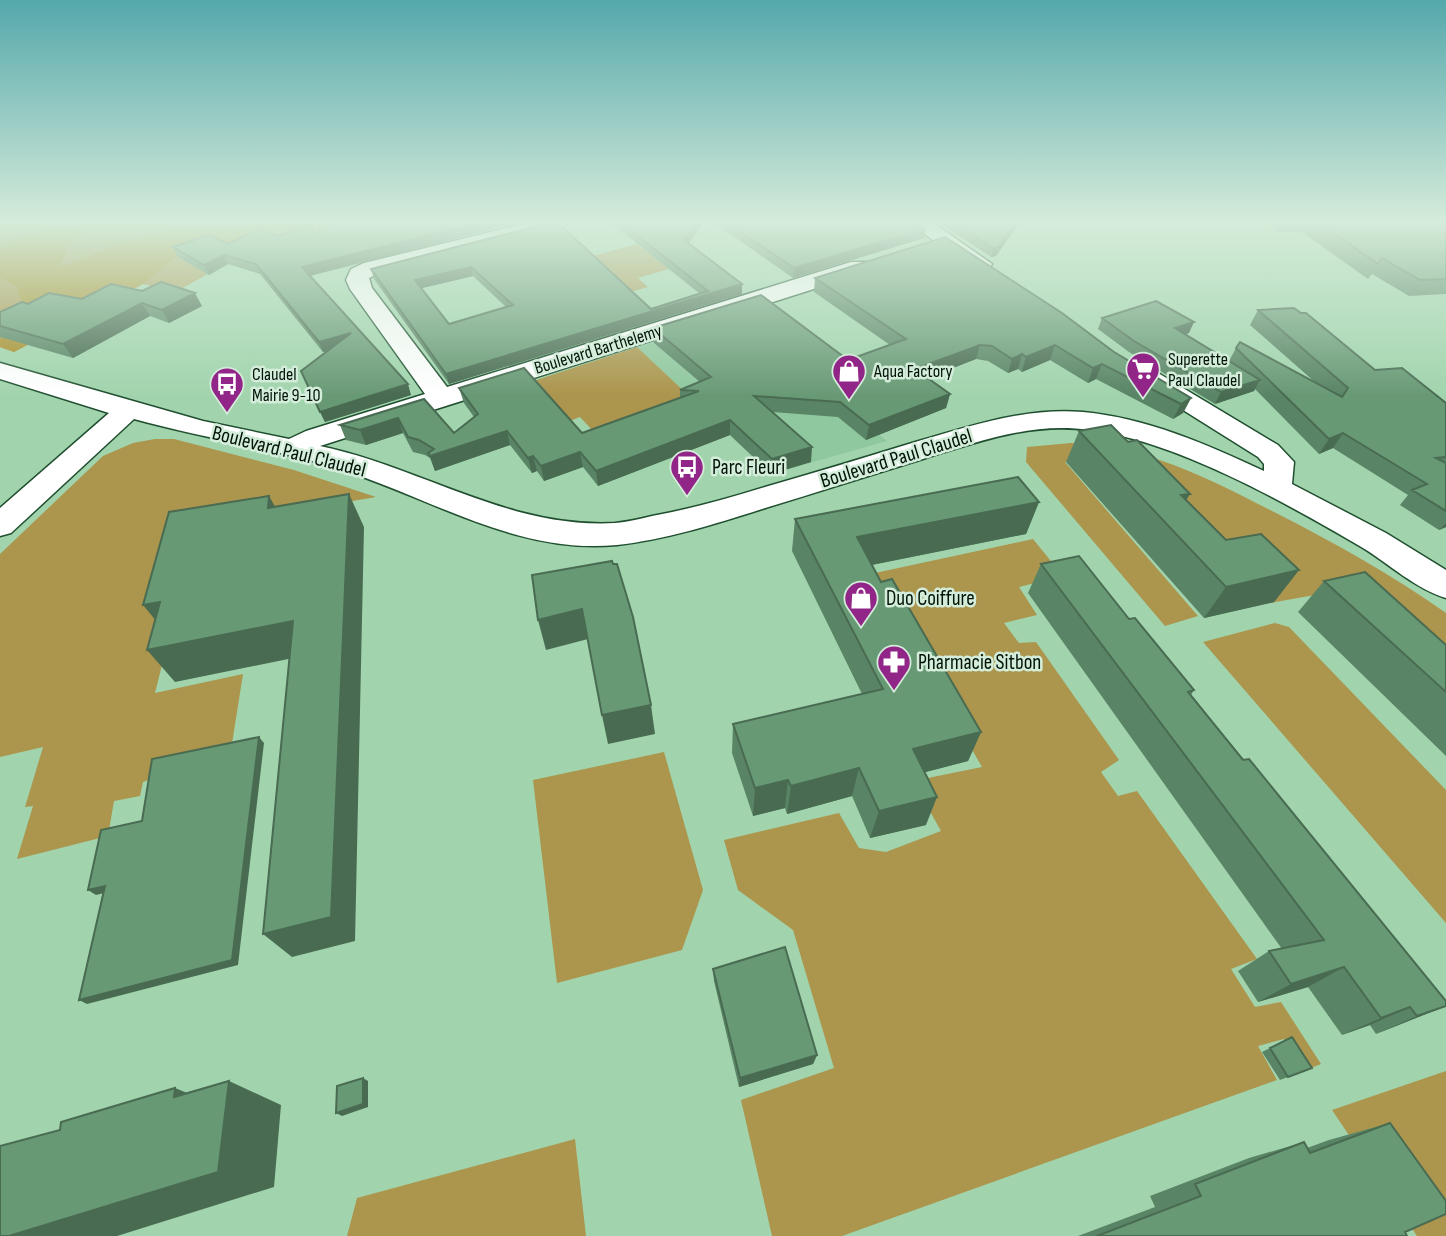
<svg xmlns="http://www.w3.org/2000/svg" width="1446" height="1236" font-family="'Sofia Sans Condensed',sans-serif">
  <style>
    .built { fill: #8fc79e }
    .green { fill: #ac954d }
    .forest { fill: #a88b26 }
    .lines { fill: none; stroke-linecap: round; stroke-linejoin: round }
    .minor-casing { stroke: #204f30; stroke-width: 3 }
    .minor { fill: #fff; fill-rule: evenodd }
    .wall { fill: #598465; fill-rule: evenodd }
    .shaded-wall { fill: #496b52 }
    .building { fill: #689975; stroke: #496b52; stroke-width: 2; fill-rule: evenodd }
    .labels { text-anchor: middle; stroke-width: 5; stroke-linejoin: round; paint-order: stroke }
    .far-street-label { font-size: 18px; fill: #021306; stroke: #d4edda }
    .far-poi-label { font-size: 18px; fill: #021306; stroke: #d4edda; text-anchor: start }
    .street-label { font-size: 21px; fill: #021306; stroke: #d4edda }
    .poi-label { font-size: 21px; fill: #021306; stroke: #d4edda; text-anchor: start }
  </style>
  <rect width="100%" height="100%" fill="#a1d4ad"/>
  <path class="built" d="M730 318 887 441 771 474 637 347Z"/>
  <path class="green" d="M0 222H335L219 268 175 292 143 284 14 352 0 347Z
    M637 244 669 269 638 278 648 287 571 309 585 258Z
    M637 347 722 427 592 430 580 417 562 424 478 399Z
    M155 439H174L294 470 376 497 196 528 155 693 243 674 231 750 143 782 140 796 114 801 108 836 17 859 33 806 25 807 43 747 0 757V554L103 456 133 443Z
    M1071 443C1150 447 1207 478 1276 513 1335 543 1392 575 1446 613V686L1343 590 1247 607 1100 456 1065 462 1198 616 1165 626 1026 462 1027 447Z
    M1033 539 1063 576 1019 587 1037 615 1004 623 1019 643 1036 642 1119 760 1101 772 1118 796 1137 791 1257 959 1231 969 1255 1007 1281 1002 1321 1064 1306 1070 1284 1039 1258 1046 1277 1080 842 1236H772L741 1100 834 1068 793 930 738 890 724 840 839 813 859 848 886 852 941 831 913 781 982 767 889 605 861 576Z
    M1275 623 1289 627 1446 790V923L1203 642Z
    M664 752 703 890 682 950 557 983 533 780Z
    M1446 1071V1236H1417L1332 1110Z
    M575 1139 586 1236H347L357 1198Z"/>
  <path class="forest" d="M176 222H296L262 239 177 256 143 284 14 352 0 347V339L43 318 42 314 22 303 17 286 0 278V251L21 237 71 223 85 232 65 245 66 255 58 268 115 246 178 227Z"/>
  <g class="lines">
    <g class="minor-casing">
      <path id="minor" d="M532 222H568L565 226 380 273 369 278 372 288 447 387 851 262H867L870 267 867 272 320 446C421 467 509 529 615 523 627 522 640 519 652 516 690 509 727 499 765 487 814 473 863 458 912 443 968 427 1024 407 1083 412 1147 418 1206 444 1264 471V464L1258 457 1140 383 1136 378 1140 373 1149 370 1158 373 1278 445 1294 462 1292 484 1386 533 1446 570V598C1416 589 1389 564 1363 548 1288 504 1175 440 1089 430 1032 422 980 441 926 458 870 475 815 493 759 510 715 524 664 540 617 545 514 555 425 494 330 466 266 447 199 437 134 419L11 533 0 536V508L109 413 0 379V363L203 421 289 439 306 431 425 394 350 289 346 280 351 269 364 263Z
        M908 222H932L992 264 989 269H973Z"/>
    </g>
    <use href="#minor" class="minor"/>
  </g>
  <path class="wall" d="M553 222 651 309 699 293 610 222H704L688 244 742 284V294L449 384 374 279 371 269ZM473 276 506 307 449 324 422 288Z
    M713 222H917L925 229 924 238 793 278Z
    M938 222H1020L996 256 991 257Z
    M1267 222H1446V294L1409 296 1372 274 1368 279 1302 232H1279Z
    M228 244 310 276 411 395 325 422 301 371 328 351 323 352 260 274 228 264 209 275 178 257 173 247Z
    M815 278 1114 352 1191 398 1183 413 1173 419 1096 379 1088 383 1050 360 1022 372 1018 369 1008 373 988 361 976 359 927 378 950 394 946 408 866 440 838 417 773 412 811 462 771 474 730 435 598 486 583 467 544 481 537 471 532 473 510 445 435 471 430 458 425 455 413 452 403 433 366 445 346 440 340 425 424 399 454 433 474 417 464 403 459 388 582 433 680 398V390L700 382 654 343 653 328 848 360 890 345 814 292Z
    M82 299 202 306 169 323 150 316 73 358 0 337V312L28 304Z
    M1258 310 1375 370 1446 403V527L1439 530 1400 505 1408 495 1333 448 1319 454 1255 389 1254 391 1215 404 1129 352 1098 329 1102 318 1189 333 1185 334 1229 361 1236 348 1316 383 1250 325Z
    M1079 431 1186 500 1226 540 1299 570 1274 602 1204 618 1066 462Z
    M1039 502 1026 534 872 565 881 582 981 732 968 761 925 772 926 825 870 838 852 796 787 814 785 808 753 816 732 753 733 724 862 694 792 551 795 519Z
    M1041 564 1129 619 1194 690 1191 695 1446 1006 1376 1034 1370 1025 1342 1035 1308 987 1258 1002 1238 971 1269 951 1282 949 1028 593Z
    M1324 581 1446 645V756L1298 612Z
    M713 969 817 1055 813 1064 739 1087 714 981Z
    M1292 1037 1312 1068 1280 1080 1262 1052Z
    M1390 1123 1405 1232 1407 1236H1078L1155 1207 1150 1196 1249 1158 1304 1142 1307 1148 1329 1140Z"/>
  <path class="shaded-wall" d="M481 222H520L306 277 302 267Z
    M697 222H704L684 249V240Z
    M1016 222H1020L996 256 991 257 993 248Z
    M925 229 924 238 793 278 794 268Z
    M224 255 228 264 209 275 204 265Z
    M471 267 473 276 418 289 415 280Z
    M742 284V294L449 384 446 374Z
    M195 293 202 306 169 323 162 310Z
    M142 303 150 316 73 358 63 344Z
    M1194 322 1189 333 1170 339 1175 328Z
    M351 333 355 343 323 352 319 342Z
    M980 345 976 359 912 384 915 369Z
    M1055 345 1050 360 1022 372 1026 357Z
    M1022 354 1018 369 1008 373 1012 359Z
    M1102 364 1096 379 1088 383 1093 368Z
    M1260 380 1254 391 1215 404 1221 392Z
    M408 384 411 395 325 422 320 412Z
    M950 394 946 408 866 440 869 425Z
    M1191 398 1183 413 1173 419 1181 404Z
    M398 418 403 433 366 445 360 430Z
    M730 420V435L598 486 596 471Z
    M507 431 510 445 435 471 430 456Z
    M1343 433 1333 448 1319 454 1329 439Z
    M812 447 811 462 771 474 772 459Z
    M580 452 583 467 544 481 541 466Z
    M533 456 537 471 532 473 528 458Z
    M349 494 364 527 355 941 292 957 263 934Z
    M1190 494 1171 525 1181 495Z
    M269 496 288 529 268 508Z
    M1039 502 1026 534 851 569 857 537Z
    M1446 523V527L1439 530Z
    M1299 570 1274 602 1204 618 1226 587Z
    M160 602 170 638 143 605Z
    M582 609 588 639 546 650 538 620Z
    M293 621 313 654 175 682 147 650Z
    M651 705 655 734 608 744 602 715Z
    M981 732 968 761 903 778 913 749Z
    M259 737 264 743 238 965 87 1004 79 1000Z
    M859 768 852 796 787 814 791 786Z
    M788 780 785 808 753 816 755 788Z
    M937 797 926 825 870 838 879 811Z
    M105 886 112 891 96 895 88 890Z
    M1344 967 1308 987 1258 1002 1291 984Z
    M1446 1006 1376 1034 1417 1016Z
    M1410 1007 1370 1025 1342 1035 1381 1018Z
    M817 1055 813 1064 739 1087 740 1078Z
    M363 1078 368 1081V1107L342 1116 336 1113Z
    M229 1081 281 1105 274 1187 117 1236H9L174 1097 175 1088 226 1109Z"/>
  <path class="building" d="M336 222H481L302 267 408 384 320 412 301 371 351 333 319 342 256 264 224 255 204 265 173 247 209 235 228 244 258 230 279 236 310 225 314 233Z
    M553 222H557L651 309 708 291 620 222H697L684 240 742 284 446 374 371 269ZM471 267 513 305 449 324 415 280Z
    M726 222H917L925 229 794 268Z
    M953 222H1016L998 247 993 248Z
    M1318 222H1446V279L1420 280 1382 258 1378 264Z
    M945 237 1062 313 1114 352 1191 398 1181 404 1102 364 1093 368 1055 345 1026 357 1022 354 1012 359 992 346 980 345 915 369 950 394 869 425 840 402 754 396 812 447 772 459 730 420 596 471 580 452 541 466 533 456 528 458 507 431 430 456 428 453 434 449 419 440 408 437 398 418 360 430 340 425 424 399 454 433 478 414 459 388 524 368 582 433 699 391 680 390 711 377 653 328 761 295 848 360 906 339 815 278Z
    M161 282 195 293 162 310 142 303 63 344 0 326V312L22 302 28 304 49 293 82 299 111 284 142 291Z
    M1156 301 1194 322 1175 328 1260 380 1221 392 1134 341 1102 318Z
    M1294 308 1301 313H1306L1375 370 1402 368 1446 403V457L1436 458 1446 463V511L1412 490 1427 484 1343 433 1329 439 1236 348 1240 342 1342 397 1348 388 1258 310Z
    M1111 425 1128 442 1137 440 1190 494 1181 495 1226 540 1261 534 1299 570 1226 587 1079 431Z
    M1018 477 1039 502 857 537 881 582 892 579 981 732 913 749 937 797 879 811 859 768 791 786 788 780 755 788 733 724 883 689 795 519Z
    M349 494 331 917 263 934 293 621 147 650 160 602 143 605 169 512 269 496 268 508Z
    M1079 556 1129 619 1135 618 1194 690 1188 692 1243 760 1249 759 1446 1001V1006L1417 1016 1410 1007 1381 1018 1344 967 1291 984 1269 951 1324 940 1041 564Z
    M612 561 613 564H617L633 617 651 705 602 715 582 609 538 620 532 575Z
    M1365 572 1446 645V692L1324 581Z
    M259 737 232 960 79 1000 105 886 88 890 101 830 142 821 152 759Z
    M785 947 817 1055 740 1078 713 969Z
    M1292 1037 1312 1068 1288 1077 1270 1048Z
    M363 1078V1104L336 1113 337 1086Z
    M229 1081 218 1172 9 1236H0V1146L60 1130 61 1122 175 1088 174 1097Z
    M1390 1123 1446 1201V1214L1405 1232 1407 1236H1097L1201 1196 1195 1184 1304 1142 1310 1153Z"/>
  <linearGradient id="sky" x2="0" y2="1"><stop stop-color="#55a8ab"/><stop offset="0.56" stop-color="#d5ecda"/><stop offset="1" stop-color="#d5ecda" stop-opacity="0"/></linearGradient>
  <rect width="1446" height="396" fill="url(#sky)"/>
  <defs>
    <g id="supermarket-pin" transform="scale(1.75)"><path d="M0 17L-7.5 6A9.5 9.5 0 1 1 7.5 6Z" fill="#922588" stroke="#d4edda"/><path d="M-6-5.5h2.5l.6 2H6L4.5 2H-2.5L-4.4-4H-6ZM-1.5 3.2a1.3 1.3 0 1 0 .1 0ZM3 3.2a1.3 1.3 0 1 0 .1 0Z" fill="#fff"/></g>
    <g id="shop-pin" transform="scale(1.75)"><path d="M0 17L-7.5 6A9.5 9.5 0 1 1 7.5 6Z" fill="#922588" stroke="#d4edda"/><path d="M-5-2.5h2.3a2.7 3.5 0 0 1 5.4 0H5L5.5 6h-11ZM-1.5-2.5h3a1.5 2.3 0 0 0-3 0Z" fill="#fff"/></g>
    <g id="bus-pin" transform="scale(1.75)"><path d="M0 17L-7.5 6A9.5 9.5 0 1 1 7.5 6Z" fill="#922588" stroke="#d4edda"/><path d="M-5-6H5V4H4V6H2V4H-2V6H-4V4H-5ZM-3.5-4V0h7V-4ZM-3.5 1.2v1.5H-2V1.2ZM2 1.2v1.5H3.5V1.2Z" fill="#fff"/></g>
    <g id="pharmacy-pin" transform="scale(1.75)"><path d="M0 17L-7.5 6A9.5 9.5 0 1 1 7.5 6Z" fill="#922588" stroke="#d4edda"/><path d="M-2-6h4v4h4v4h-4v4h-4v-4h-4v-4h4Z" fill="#fff"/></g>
  </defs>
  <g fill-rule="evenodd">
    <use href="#supermarket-pin" x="1143" y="369"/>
    <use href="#shop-pin" x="849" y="371"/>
    <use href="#bus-pin" x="227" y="384"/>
    <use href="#bus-pin" x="687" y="467"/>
    <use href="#shop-pin" x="861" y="598"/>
    <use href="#pharmacy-pin" x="894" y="662"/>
  </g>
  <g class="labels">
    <g class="far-street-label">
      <text transform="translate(598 349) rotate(-17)" y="6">Boulevard Barthelemy</text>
    </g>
    <g class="far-poi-label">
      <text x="1168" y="365">Superette<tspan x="1168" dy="21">Paul Claudel</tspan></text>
      <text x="874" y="377">Aqua Factory</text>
      <text x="252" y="380">Claudel<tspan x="252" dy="21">Mairie 9-10</tspan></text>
    </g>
    <g class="street-label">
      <text transform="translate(289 451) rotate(14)" y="7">Boulevard Paul Claudel</text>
      <text transform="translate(896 458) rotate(-17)" y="7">Boulevard Paul Claudel</text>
    </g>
    <g class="poi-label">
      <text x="712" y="474">Parc Fleuri</text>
      <text x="886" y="605">Duo Coiffure</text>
      <text x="918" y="669">Pharmacie Sitbon</text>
    </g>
  </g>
</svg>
